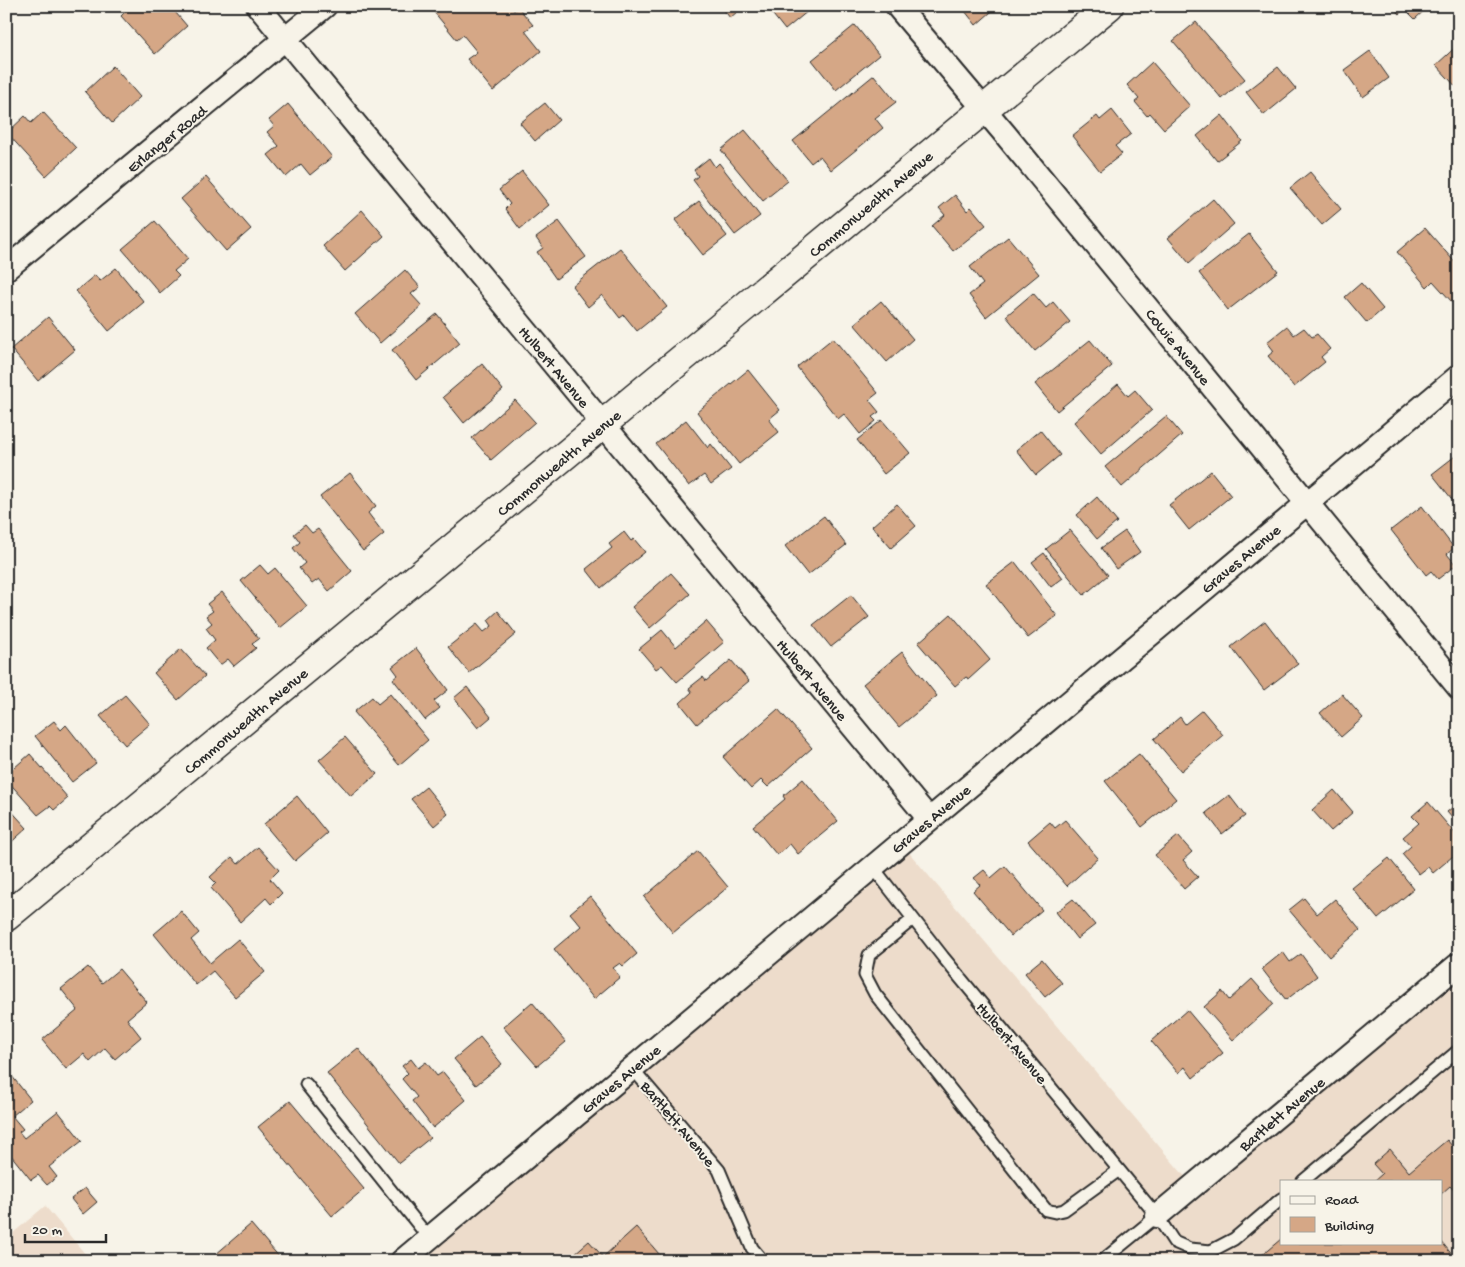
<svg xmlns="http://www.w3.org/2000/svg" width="1465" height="1267" font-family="'Gochi Hand',sans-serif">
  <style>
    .built { fill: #eddccb; fill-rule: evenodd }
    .building { fill: #d5a786; stroke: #2b2b2b }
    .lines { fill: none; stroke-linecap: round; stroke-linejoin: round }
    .lane-casing { stroke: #2b2b2b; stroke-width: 15 }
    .street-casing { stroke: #2b2b2b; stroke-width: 26 }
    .primary-casing { stroke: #2b2b2b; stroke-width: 31 }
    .lane { stroke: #f7f3e8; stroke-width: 11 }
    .street { stroke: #f7f3e8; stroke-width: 22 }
    .primary { stroke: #f7f3e8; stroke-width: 28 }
    .labels { text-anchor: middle; stroke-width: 4; stroke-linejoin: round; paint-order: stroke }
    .street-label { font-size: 16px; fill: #2b2b2b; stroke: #f7f3e8 }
  </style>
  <rect width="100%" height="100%" fill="#f7f3e8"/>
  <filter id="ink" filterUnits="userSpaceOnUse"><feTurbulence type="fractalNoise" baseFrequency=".02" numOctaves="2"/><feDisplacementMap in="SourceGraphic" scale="10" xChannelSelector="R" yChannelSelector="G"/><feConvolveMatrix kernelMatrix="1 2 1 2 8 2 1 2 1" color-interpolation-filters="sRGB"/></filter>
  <g filter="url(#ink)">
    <path class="built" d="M900 842 1193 1186 1459 964V1261H402ZM1281 1181H1441V1243H1281Z
      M45 1206 91 1261H6V1239Z"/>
    <path class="building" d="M131 6H170L187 26 155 54 121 16Z
      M429 6H510L514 11 518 7 533 25 525 31 541 51 493 91 467 59 477 52 463 35 457 40Z
      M721 6H744L730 18Z
      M766 6H814L785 30Z
      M961 6H998L976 25Z
      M1391 6H1429L1415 19 1405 9 1399 14Z
      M1196 22 1245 79 1222 99 1173 41Z
      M855 25 879 55 836 90 812 60Z
      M1459 44V90L1436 65Z
      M1370 51 1389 78 1363 97 1344 70Z
      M1152 62 1190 106 1164 129 1150 113 1147 116 1135 102 1139 99 1127 85Z
      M113 66 140 97 112 123 85 92Z
      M1278 67 1296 89 1264 115 1246 92Z
      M874 75 896 102 875 118 883 128 831 170 820 156 811 163 793 141Z
      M545 103 559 120 535 141 520 123Z
      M288 104 332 157 310 175 301 164 286 177 268 155 279 146 267 132 274 126 269 120Z
      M1112 110 1131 134 1115 146 1122 154 1100 171 1072 136 1097 116 1100 120Z
      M43 112 76 148 46 176 7 133 25 116 31 123Z
      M1222 115 1242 141 1217 161 1197 136Z
      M745 130 788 181 763 201 721 150Z
      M709 158 715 167 719 163 760 216 735 235 693 180 698 176 694 170Z
      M522 171 549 205 520 229 505 209 510 204 499 190Z
      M1310 172 1341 209 1322 225 1290 188Z
      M206 177 251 229 226 251 181 199Z
      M955 195 967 211 971 207 986 225 953 251 932 226 945 215 939 208Z
      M1213 199 1234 224 1189 263 1168 238Z
      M699 201 727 236 703 255 675 220Z
      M362 210 384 236 345 271 323 246Z
      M155 221 188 259 174 271 179 276 160 293 122 249Z
      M559 221 586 257 556 279 537 252 543 248 536 238Z
      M1425 228 1459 267V296L1452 302 1433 281 1427 287 1397 252Z
      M1249 234 1278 271 1228 310 1199 273Z
      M1008 237 1039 274 986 317 969 295 983 284 970 267Z
      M620 248 667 307 637 331 624 315 620 318 602 295 588 307 572 286Z
      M116 268 144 302 109 331 76 291 95 275 100 281Z
      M405 270 420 287 411 294 422 306 380 343 355 314Z
      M1361 283 1383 309 1367 323 1345 297Z
      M1033 293 1046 308 1053 302 1070 322 1035 351 1006 316Z
      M881 301 913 339 887 362 854 324Z
      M437 314 460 343 416 380 392 350Z
      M48 317 75 350 38 381 11 349Z
      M1287 326 1294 335 1304 328 1312 337 1317 334 1330 349 1321 357 1325 362 1294 387 1268 356 1274 351 1267 342Z
      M833 338 878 393 869 400 879 412 872 417 876 421 860 434 844 414 838 419 797 367Z
      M1090 340 1112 366 1057 411 1035 384Z
      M482 364 503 390 464 423 443 397Z
      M748 370 780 410 769 419 779 432 739 464 697 412Z
      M1118 384 1128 396 1135 390 1152 410 1101 454 1074 422Z
      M515 400 535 422 491 460 472 438Z
      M1166 416 1182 435 1122 487 1105 467Z
      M686 420 708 448 711 444 731 469 711 484 704 475 689 486 656 444Z
      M882 420 910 453 884 474 857 440Z
      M1040 430 1060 455 1036 475 1016 450Z
      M1459 453V508L1432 474Z
      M1211 471 1231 496 1189 530 1169 505Z
      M350 473 376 506 368 513 384 534 363 551 320 497Z
      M1097 497 1117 522 1097 539 1077 515Z
      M897 504 916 526 891 548 872 526Z
      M1422 506 1454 548 1447 554 1456 565 1438 579 1431 571 1426 575 1391 530Z
      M824 516 846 545 808 575 785 546Z
      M305 525 312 533 318 529 352 571 329 591 319 579 312 584 299 568 305 563 293 548 300 542 294 534Z
      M1070 530 1108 575 1084 595 1046 549Z
      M1125 531 1140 552 1116 569 1101 548Z
      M624 532 631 541 634 539 645 552 601 588 586 569 612 548 609 544Z
      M1044 553 1063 578 1051 587 1032 562Z
      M1015 562 1057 616 1028 638 986 584Z
      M260 565 268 574 275 568 307 606 280 628 241 581Z
      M671 573 690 594 650 628 632 607Z
      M222 592 259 639 252 644 256 648 234 666 228 659 220 665 206 648 215 640 206 628 212 623 206 616 213 611 207 604Z
      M851 595 869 617 831 647 813 625Z
      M498 611 516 634 469 673 448 647 477 624 484 632 492 626 488 620Z
      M951 614 990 660 969 679 966 677 955 686 918 643Z
      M706 621 724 642 677 682 662 665 656 669 639 649 662 630 676 647Z
      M1265 621 1298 664 1264 690 1231 647Z
      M416 648 448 690 434 701 440 708 425 720 393 679 398 675 392 667Z
      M181 649 205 676 178 700 154 673Z
      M902 652 937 696 899 727 863 684Z
      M731 660 749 681 697 724 680 703 692 692 689 688 703 677 706 681Z
      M467 687 491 717 478 728 454 698Z
      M390 694 428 740 399 765 354 712 372 697 378 704Z
      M1342 694 1363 718 1341 737 1320 713Z
      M125 695 150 724 125 745 100 716Z
      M778 709 812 748 768 787 761 780 751 789 723 757Z
      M1202 710 1223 735 1181 771 1154 739 1180 717 1185 724Z
      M54 721 61 730 66 725 96 763 72 782 35 736Z
      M345 737 377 774 351 796 319 760Z
      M30 754 68 798 54 810 50 806 38 815 6 779V775Z
      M1139 754 1176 799 1142 827 1105 781Z
      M803 779 838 821 798 854 790 844 777 855 753 826 785 799 783 796Z
      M426 787 448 814 434 826 411 799Z
      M1334 790 1353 812 1331 831 1312 810Z
      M1229 795 1245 816 1222 834 1206 813Z
      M297 796 327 833 295 861 264 824Z
      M1428 802 1459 838V851L1433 873 1428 867 1419 874 1402 854 1411 846 1403 837 1419 823 1412 816Z
      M1459 802V826L1447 812Z
      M6 805 27 828 6 847Z
      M1065 820 1098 858 1067 886 1028 841 1050 822 1055 828Z
      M1178 836 1192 852 1183 860 1198 877 1184 889 1155 855Z
      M258 847 279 870 270 879 282 893 271 904 266 898 240 922 211 888 216 883 210 877 232 857 238 864Z
      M698 851 728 887 673 933 644 897Z
      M1389 858 1414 889 1378 919 1352 888Z
      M1005 866 1042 910 1011 936 973 891 980 885 974 878 984 870 991 878Z
      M590 896 637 954 623 966 620 963 613 968 620 977 594 999 554 949 581 926 570 913Z
      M1304 898 1317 914 1335 899 1360 930 1329 957 1289 910Z
      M1073 899 1095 925 1077 939 1056 912Z
      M181 911 199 933 191 940 210 963 238 939 265 972 235 997 213 971 196 985 154 934Z
      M1283 952 1290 962 1301 954 1317 976 1286 1000 1262 969Z
      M1042 959 1062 983 1045 997 1025 973Z
      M88 967 102 983 119 969 147 1002 127 1019 141 1037 115 1059 105 1048 90 1062 84 1054 66 1069 42 1040 78 1010 61 989Z
      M1252 979 1274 1004 1233 1040 1204 1007 1222 991 1229 1000Z
      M532 1002 566 1042 537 1066 503 1027Z
      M1187 1010 1223 1053 1193 1078 1185 1067 1178 1073 1151 1041Z
      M480 1037 502 1064 476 1085 454 1059Z
      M358 1048 430 1138 399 1163 327 1073Z
      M411 1059 418 1068 426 1062 437 1076 443 1072 466 1100 433 1128 412 1101 417 1097 402 1079 408 1073 402 1066Z
      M7 1070 31 1100 12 1116 23 1129 19 1132 24 1138 58 1111 82 1141 49 1167 57 1177 47 1185 38 1175 31 1180 6 1149V1071Z
      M290 1101 364 1189 332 1216 258 1127Z
      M1447 1140 1459 1154V1196L1450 1186 1441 1194V1181H1374L1382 1174 1373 1164 1390 1149 1409 1172Z
      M85 1188 97 1202 83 1214 71 1199Z
      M251 1224 281 1259 279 1261H208Z
      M636 1227 665 1261H566L589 1241 603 1257Z
      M1281 1239V1243H1441V1241L1457 1261H1255Z"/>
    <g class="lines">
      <g class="lane-casing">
        <path id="lane" d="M872 866 943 957 1157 1216 1174 1242 1190 1249 1211 1251 1234 1239 1281 1199
          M913 919 869 955 865 975 875 994 1046 1210 1055 1212 1064 1210 1119 1170
          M632 1068 719 1170 752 1248 763 1261
          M306 1084 429 1238
          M1303 1181 1459 1050
          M1102 1261 1157 1216"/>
      </g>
      <g class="street-casing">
        <path id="street" d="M258 6 929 819
          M897 6 1005 134 1459 688
          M6 269 325 6
          M1157 1216 1459 964
          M402 1261 1459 376"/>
      </g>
      <g class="primary-casing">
        <path id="primary" d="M6 917 1109 6"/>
      </g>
      <use href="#lane" class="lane"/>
      <use href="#street" class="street"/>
      <use href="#primary" class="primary"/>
    </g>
  </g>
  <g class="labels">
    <g class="street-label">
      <text transform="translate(166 138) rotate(-39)" y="6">Erlanger Road</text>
      <text transform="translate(870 203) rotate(-40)" y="6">Commonwealth Avenue</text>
      <text transform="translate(1179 346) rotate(51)" y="6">Cowie Avenue</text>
      <text transform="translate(555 366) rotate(50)" y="6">Hulbert Avenue</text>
      <text transform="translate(558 462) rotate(-40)" y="6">Commonwealth Avenue</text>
      <text transform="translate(1240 558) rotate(-40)" y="6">Graves Avenue</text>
      <text transform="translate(813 679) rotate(50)" y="6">Hulbert Avenue</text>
      <text transform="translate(245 720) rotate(-40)" y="6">Commonwealth Avenue</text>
      <text transform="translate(930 818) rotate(-40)" y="6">Graves Avenue</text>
      <text transform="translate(1013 1042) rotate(50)" y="6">Hulbert Avenue</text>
      <text transform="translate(620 1078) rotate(-40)" y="6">Graves Avenue</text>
      <text transform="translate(1281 1113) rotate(-40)" y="6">Bartlett Avenue</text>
      <text transform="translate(679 1123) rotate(50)" y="6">Bartlett Avenue</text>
    </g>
  </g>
  <rect width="1465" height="1267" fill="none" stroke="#f7f3e8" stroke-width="25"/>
  <rect x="12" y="12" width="1440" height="1242" fill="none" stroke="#2b2b2b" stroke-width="2" filter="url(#ink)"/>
  <rect x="1280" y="1180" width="162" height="65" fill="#f7f3e8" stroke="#a5a39c"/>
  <rect x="1290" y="1196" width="25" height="8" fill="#f7f3e8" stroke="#a5a39c"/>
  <text x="1325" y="1204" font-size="15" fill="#2b2b2b">Road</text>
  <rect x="1290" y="1217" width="25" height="15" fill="#d5a786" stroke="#a5a39c"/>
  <text x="1325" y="1230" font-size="15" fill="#2b2b2b">Building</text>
  <path d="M25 1234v8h81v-8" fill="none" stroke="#2b2b2b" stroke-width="2.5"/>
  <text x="32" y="1234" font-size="15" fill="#2b2b2b" stroke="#f7f3e8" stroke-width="4" paint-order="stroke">20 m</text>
</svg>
